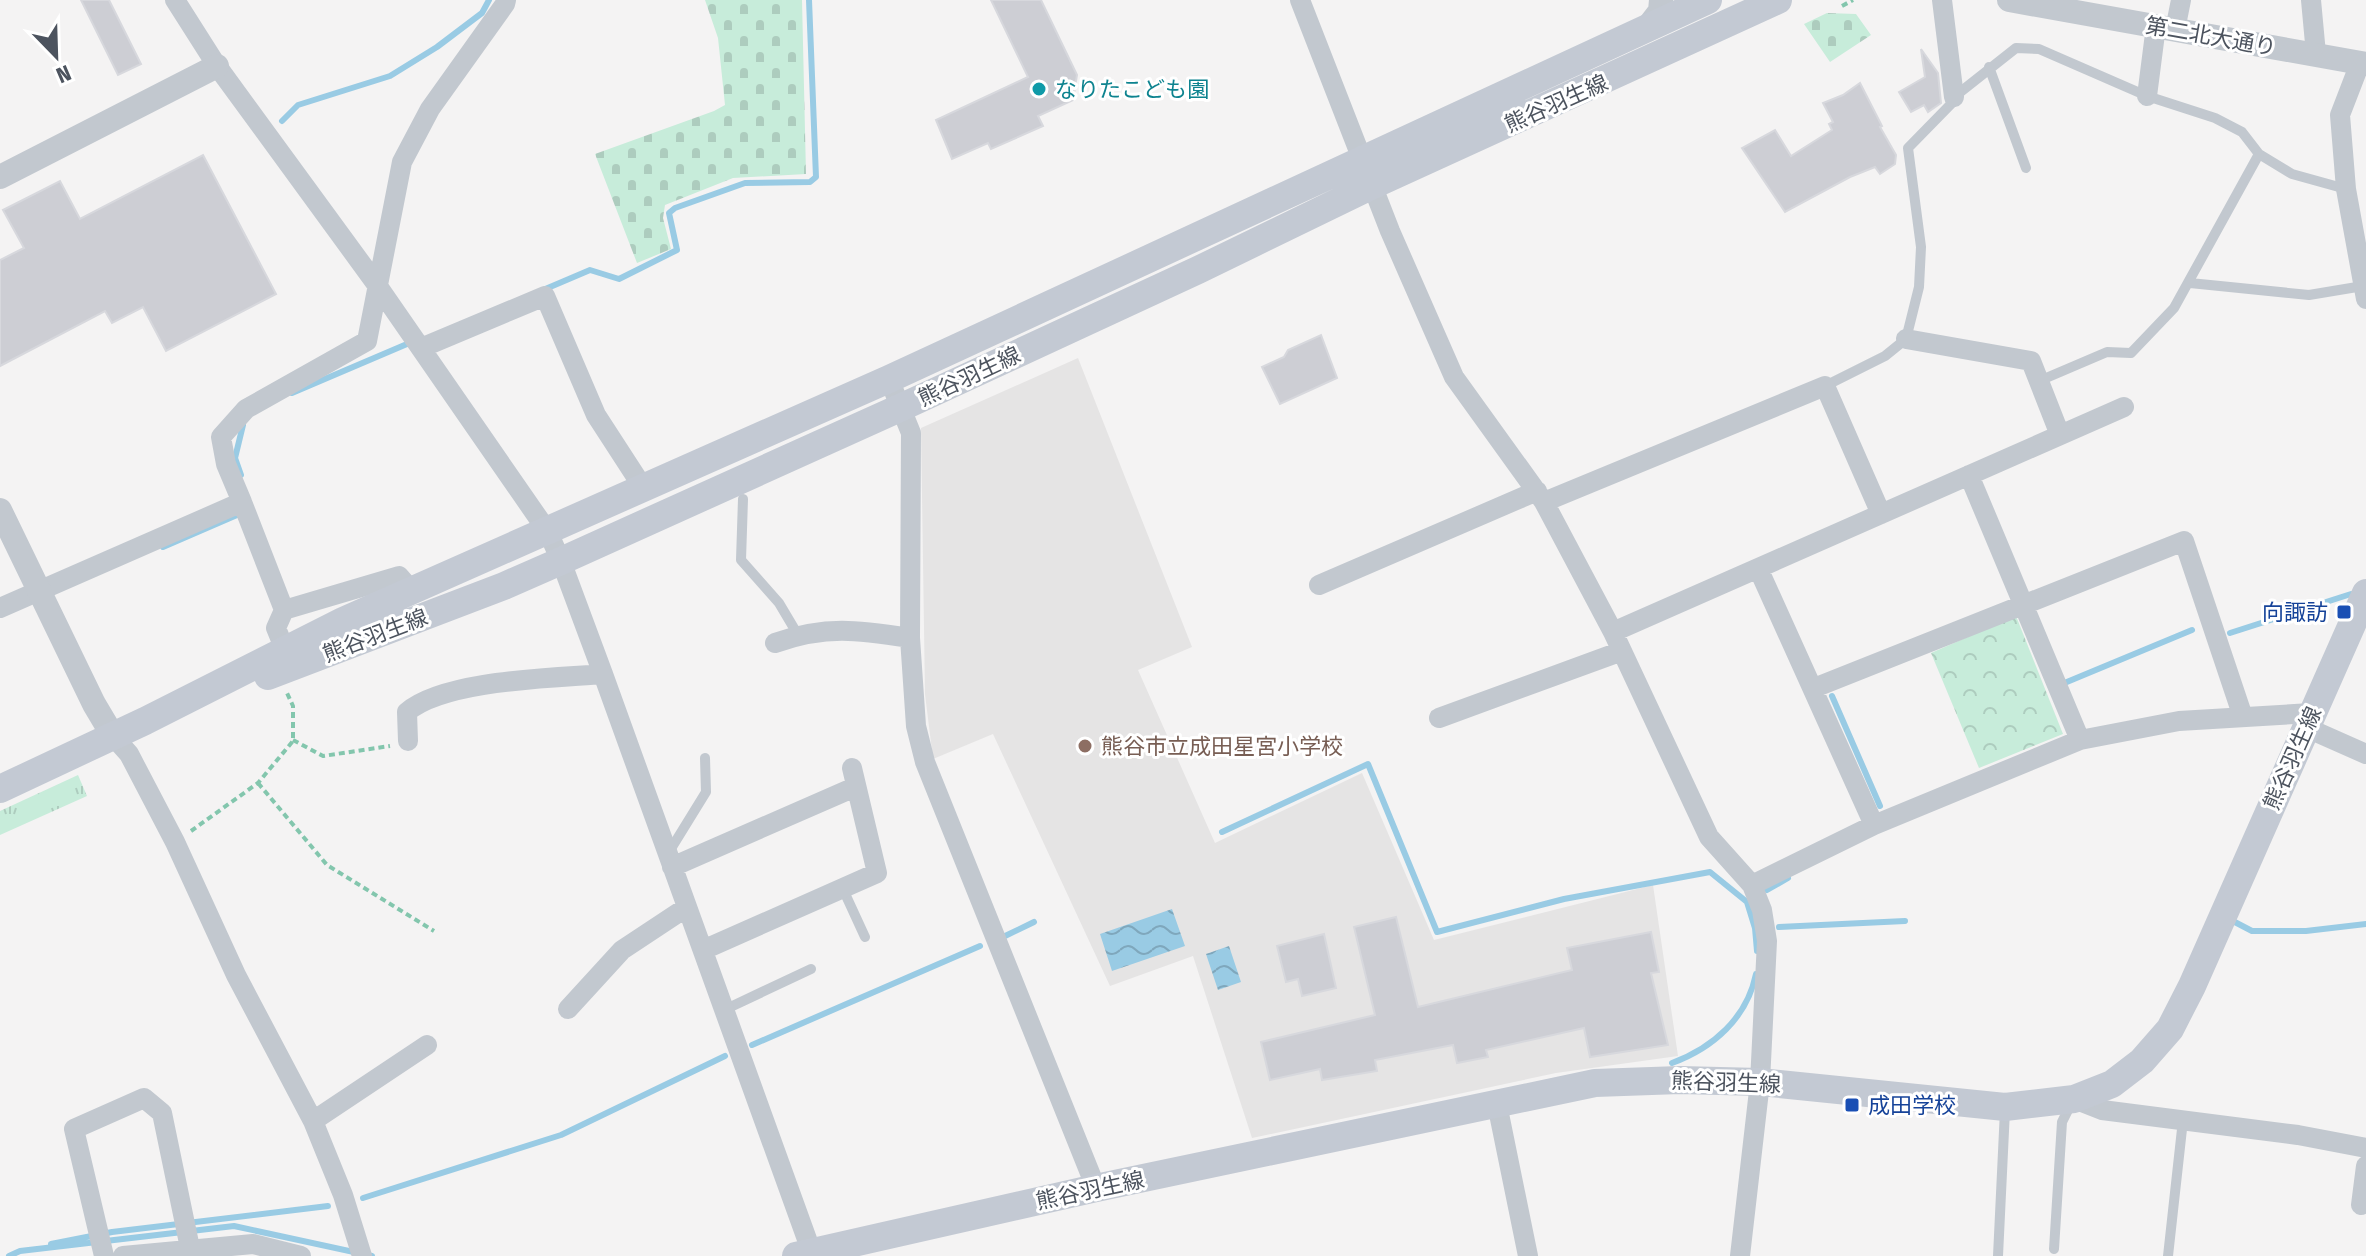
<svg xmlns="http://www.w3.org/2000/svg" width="2366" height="1256" font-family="'Fira Sans Condensed','Noto Sans JP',sans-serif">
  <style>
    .education { fill: #e5e4e4 }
    .grass { fill: url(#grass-tufts) }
    .forest { fill: url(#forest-crowns) }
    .cemetery { fill: url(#cemetery-stones) }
    .water { fill: url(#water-waves) }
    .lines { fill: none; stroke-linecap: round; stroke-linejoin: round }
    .stream { stroke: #99cbe4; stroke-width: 6 }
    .building { fill: #cdced4; stroke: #d7d8dd; stroke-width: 2 }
    .path { stroke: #83c6ad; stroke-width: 4; stroke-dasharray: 6 4; stroke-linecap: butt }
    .service { stroke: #c2c8cf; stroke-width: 10 }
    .minor { stroke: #c2c8cf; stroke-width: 20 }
    .tertiary { stroke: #c2c8cf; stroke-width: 24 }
    .secondary { stroke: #c3c9d3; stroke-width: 28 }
    .culture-dot { fill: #0f9aa8; stroke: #fff; stroke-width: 3 }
    .transit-dot { fill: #1a4fb4; stroke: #fff; stroke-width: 3 }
    .education-dot { fill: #8d6e63; stroke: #fff; stroke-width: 3 }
    .labels { text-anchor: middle; stroke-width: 6; stroke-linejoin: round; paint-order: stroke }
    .street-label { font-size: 22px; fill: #4c535e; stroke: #fff }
    .culture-label { font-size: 22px; fill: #0d838f; stroke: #fff; text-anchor: start }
    .transit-label { font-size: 22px; fill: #164399; stroke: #fff; text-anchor: end }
    .education-label { font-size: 22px; fill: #785e54; stroke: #fff; text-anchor: start }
  </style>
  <defs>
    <pattern id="grass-tufts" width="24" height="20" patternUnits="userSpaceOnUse" patternTransform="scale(2)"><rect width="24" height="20" fill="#c7ecda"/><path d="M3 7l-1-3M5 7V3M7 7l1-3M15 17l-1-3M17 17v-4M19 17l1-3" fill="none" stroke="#adccbe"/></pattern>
    <pattern id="forest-crowns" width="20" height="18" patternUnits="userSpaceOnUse" patternTransform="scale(2)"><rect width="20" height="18" fill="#c7ecda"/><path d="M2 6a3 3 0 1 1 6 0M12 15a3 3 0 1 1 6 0" fill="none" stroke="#adccbe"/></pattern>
    <pattern id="cemetery-stones" width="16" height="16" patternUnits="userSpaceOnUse" patternTransform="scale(2)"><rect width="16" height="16" fill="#c7ecda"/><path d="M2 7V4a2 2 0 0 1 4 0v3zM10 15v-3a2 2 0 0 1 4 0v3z" fill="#adccbe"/></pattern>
    <pattern id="water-waves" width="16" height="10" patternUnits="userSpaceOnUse" patternTransform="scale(2)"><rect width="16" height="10" fill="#99cbe4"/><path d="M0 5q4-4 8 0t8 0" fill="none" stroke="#7fa7bc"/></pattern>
  </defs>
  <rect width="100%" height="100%" fill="#f4f3f3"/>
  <path class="education" d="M1078 358 1192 647 1138 670 1215 843 1362 773 1434 940 1653 885 1678 1056 1556 1073 1252 1138 1193 956 1110 986 993 734 933 759 925 694 921 428Z"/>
  <path class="grass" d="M78 775 87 796 0 835V811Z"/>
  <path class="forest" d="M2016 616 2063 734 1979 768 1931 653Z"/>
  <path class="cemetery" d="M705 0H802L806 174 733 178 665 205 663 218 671 249 637 263 595 154 714 111 725 105 718 38Z
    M1827 13 1856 14 1871 35 1830 62 1804 24Z"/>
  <path class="water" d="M1172 909 1185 946 1112 971 1100 934Z
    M1229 946 1241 982 1218 990 1206 954Z"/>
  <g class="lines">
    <path class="stream" d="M282 121 298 105 390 76 437 47 482 13 489 0
      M543 290 590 270 619 279 677 250 669 213 675 208 745 183 810 182 816 177 809 0
      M292 393 407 344
      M241 475 235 458 243 425
      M163 547 237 515
      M2230 633 2351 594
      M2062 684 2192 630
      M1832 696 1880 806
      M1222 832 1368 764 1437 932 1564 899 1710 872 1747 902 1755 928 1757 951
      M1767 890 1788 878
      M2229 919 2252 931H2306L2366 924
      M1779 927 1905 921
      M1003 937 1034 922
      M752 1045 980 946
      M1672 1063C1713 1048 1747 1018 1756 974
      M363 1198 561 1135 725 1056
      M51 1244 112 1232 328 1206
      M9 1256 20 1251 234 1226 372 1256"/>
  </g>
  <path class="building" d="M81 0H109L141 64 118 75Z
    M991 0H1041L1077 75 1073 100 1038 116 1043 126 991 149 988 143 952 159 936 120 1028 77Z
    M1921 49 1938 73 1941 103 1928 112 1924 105 1911 112 1899 92 1925 77Z
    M1860 83 1882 126 1880 127 1896 155 1895 164 1880 174 1875 167 1850 177 1785 212 1742 148 1775 130 1791 156 1832 130 1829 124 1833 122 1823 103 1843 95Z
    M203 155 276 294 166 351 143 307 112 323 105 311 0 366V260L24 248 3 210 60 181 80 219Z
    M1321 335 1337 378 1280 404 1262 367 1284 357 1288 350Z
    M1396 917 1418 1007 1572 970 1567 948 1651 932 1659 972 1651 973 1668 1045 1590 1057 1584 1028 1486 1050 1488 1057 1457 1063 1453 1045 1375 1060 1377 1071 1322 1080 1320 1069 1270 1080 1261 1042 1375 1015 1354 927Z
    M1324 934 1336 988 1302 996 1298 979 1286 982 1277 946Z"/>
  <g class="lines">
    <path class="path" d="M1842 6 1853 0
      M293 740 323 756 390 746
      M258 783 327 865 434 931
      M191 831 258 783 293 741V706L287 693"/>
    <path class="service" d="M1989 67 2026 168
      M2190 283 2309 295 2363 286
      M2039 381 2107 352 2131 353 2174 308 2259 154
      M1825 386 1885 356 1906 339 1919 287 1921 247 1908 148 1952 103 1954 97 2016 48 2039 49 2147 96 2215 118 2242 132 2259 154 2292 174 2346 189
      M743 499 741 560 779 603 798 635
      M669 852 706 792 705 758
      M842 887 865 937
      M724 1010 811 969
      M2054 1249 2062 1122 2072 1102
      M1998 1256 2005 1110
      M2168 1256 2183 1120"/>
    <path class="minor" d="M175 0 217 66 377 285 548 532 561 561 603 674 813 1256
      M1300 0 1390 231 1454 377 1544 502 1613 632 1709 837 1752 885 1762 910 1767 941 1760 1082 1740 1256
      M1942 0 1954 97
      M2311 0 2316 54
      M2175 30 2181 0
      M2360 63 2340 115 2346 189 2366 299
      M2147 96 2156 26
      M1906 339 2031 361 2060 435
      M421 348 545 296 596 415 644 489
      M889 379 911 433 910 638 916 726 925 762 1096 1188
      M1969 475 2080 740
      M242 502 284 610 276 628 285 650
      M1544 502 1825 386 1881 514
      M1758 568 1874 825
      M1319 585 1537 491
      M0 608 242 502 226 464 221 437 246 409 367 341 402 162 430 109 505 4 506 0
      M284 610 399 576 412 591
      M1613 632 2124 407
      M775 643C826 625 858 630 910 638
      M1814 688 2184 541 2243 717
      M1439 718 1622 651
      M2305 727 2366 754
      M113 736 129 754 175 842 236 975 313 1121 343 1195 362 1256
      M408 741 407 712C444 680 553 678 603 674
      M672 867 855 787
      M1752 885 1874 825 2080 740 2179 721 2311 713
      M703 950 877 873 852 768
      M568 1009 622 950 687 907
      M2074 1099 2102 1110 2298 1135 2366 1148
      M1497 1104 1528 1256
      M313 1121 427 1045
      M2361 1205 2366 1166
      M104 1256 74 1129 144 1098 162 1113 190 1248
      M123 1256 253 1244 301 1256"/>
    <path class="tertiary" d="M2009 0 2366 64
      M1647 28 1660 11 1661 0
      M0 177 217 66
      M0 510 94 704 113 736"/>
    <path class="secondary" d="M268 676 504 586 561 561 902 407 1198 270 1373 185 1778 0
      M0 789 145 721 343 621 889 379 1708 0
      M796 1256 1096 1188 1595 1083 1680 1080 1760 1082 2005 1107 2074 1099 2112 1084 2142 1061 2170 1029 2192 986 2366 593"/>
  </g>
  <circle class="culture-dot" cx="1039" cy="89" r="8"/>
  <g class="transit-dot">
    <rect x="2336" y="604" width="16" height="16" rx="4"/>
    <rect x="1844" y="1097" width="16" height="16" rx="4"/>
  </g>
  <circle class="education-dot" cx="1085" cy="746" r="8"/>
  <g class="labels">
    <g class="street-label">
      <text transform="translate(2211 36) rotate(10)" y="8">第二北大通り</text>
      <text transform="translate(1556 103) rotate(-24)" y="8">熊谷羽生線</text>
      <text transform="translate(969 376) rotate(-25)" y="8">熊谷羽生線</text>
      <text transform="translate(375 635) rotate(-21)" y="8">熊谷羽生線</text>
      <text transform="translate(2292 758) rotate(-66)" y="8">熊谷羽生線</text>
      <text transform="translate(1726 1082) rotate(2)" y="8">熊谷羽生線</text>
      <text transform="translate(1090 1190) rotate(-12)" y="8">熊谷羽生線</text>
    </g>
    <g class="culture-label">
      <text x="1055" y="97">なりたこども園</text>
    </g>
    <g class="transit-label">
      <text x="2328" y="620">向諏訪</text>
      <text x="1868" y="1113" text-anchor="start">成田学校</text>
    </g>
    <g class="education-label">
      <text x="1101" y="754">熊谷市立成田星宮小学校</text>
    </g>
  </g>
  <g transform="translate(56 56) rotate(157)" stroke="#ffffff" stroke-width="6" paint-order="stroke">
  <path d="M0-6L14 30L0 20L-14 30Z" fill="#4c535e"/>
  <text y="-12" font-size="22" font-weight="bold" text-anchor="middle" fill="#4c535e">N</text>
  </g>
</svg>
